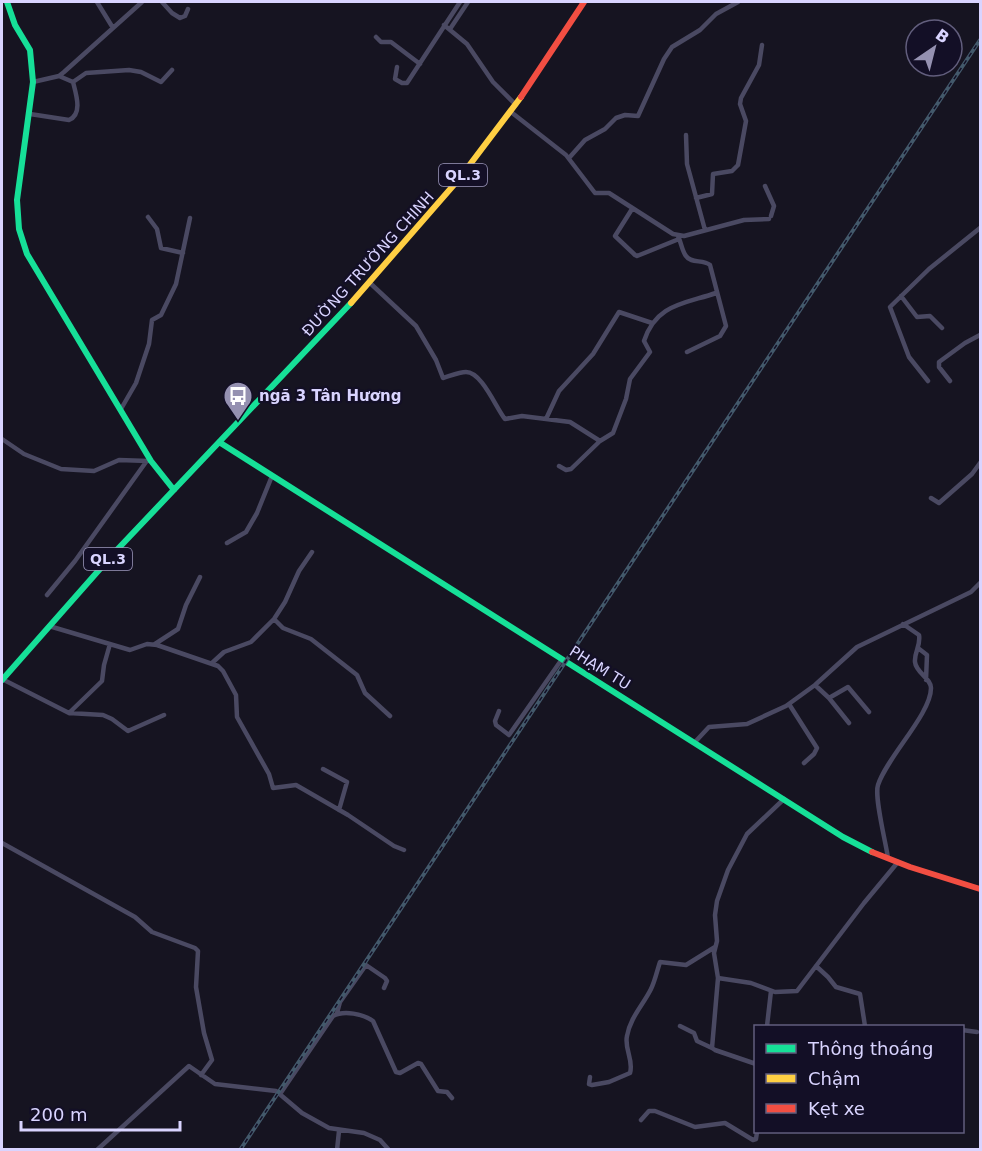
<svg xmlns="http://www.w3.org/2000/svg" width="982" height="1151" font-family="'DejaVu Sans',sans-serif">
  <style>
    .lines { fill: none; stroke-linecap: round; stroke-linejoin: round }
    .street { stroke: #4a4962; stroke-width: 4.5 }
    .fast { stroke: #16e098; stroke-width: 6 }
    .slow { stroke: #ffcf43; stroke-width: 6 }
    .jam { stroke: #f24e42; stroke-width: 6 }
    .rail-casing { stroke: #43596b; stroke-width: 4 }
    .rail { stroke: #130f26; stroke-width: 1.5; stroke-dasharray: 4.5; stroke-linecap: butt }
    .labels { text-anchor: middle; stroke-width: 4.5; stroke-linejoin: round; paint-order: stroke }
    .shield { fill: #130f26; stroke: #9e99be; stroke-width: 1.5 }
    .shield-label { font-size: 14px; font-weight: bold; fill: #d9d4ff }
    .street-label { font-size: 15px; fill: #d9d4ff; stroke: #130f26 }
    .poi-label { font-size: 15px; font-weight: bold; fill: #d9d4ff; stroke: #130f26; text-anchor: start }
  </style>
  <rect width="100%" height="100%" fill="#161421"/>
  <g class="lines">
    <path class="street" d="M97 2 113 28
      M162 2 172 13 180 18 185 16 188 9
      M444 25 467 44 493 82 516 105
      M450 29 468 2
      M376 37 381 42H391L420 64
      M397 67 395 79 402 83H407L460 2
      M59 76 73 82 86 73 129 70 141 72 161 82 172 70
      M33 82 59 76 64 72 142 2
      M511 112 566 155 595 193H609L673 234 684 236 744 220 769 219
      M30 114 69 120C83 114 76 94 73 82
      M686 135 687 164 705 230
      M569 158 585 140 605 129 616 118 625 115 638 116 664 59 672 47 700 30 716 14 738 2
      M765 186 774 206 771 216
      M696 198 712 194 713 174 732 171 738 165 746 121 740 104 741 98 759 65 762 45
      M632 209 615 236 635 255 637 256 679 239
      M148 217 157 229 161 248 183 253
      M678 236C681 242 682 251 686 256 691 264 703 259 710 265L726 326 720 336 687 352
      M370 283 416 326 436 360 443 378C450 376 459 372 466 372 482 372 496 408 505 419L522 416 570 422 600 441
      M901 296 917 317 930 316 942 328
      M928 381 909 357 890 307 929 269 980 228
      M950 381 939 367V362L965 343 980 335
      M121 409 136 383 149 344 152 320 161 315 176 284 190 218
      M546 419 559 391 593 354 619 312 652 323
      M2 439 24 454 61 469 94 471 119 460 148 461
      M559 466 566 470 571 469 600 441 613 433 626 399 630 379 650 352 644 341C656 304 684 304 716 293
      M931 498 939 503 972 474 980 463
      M227 543 246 532 257 513 272 476
      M47 595 75 561 146 462
      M274 619 283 628 311 639 357 675 365 693 390 716
      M49 626 130 650 147 644 157 645 218 666 223 671 236 695 237 717 269 774 273 788 296 785 348 815 394 846 404 850
      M155 644 178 629 186 605 200 577
      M918 648 927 655 926 680
      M212 663 224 652 251 642 274 619 285 602 299 571 312 552
      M2 679 69 713 103 715 112 719 128 731 164 715
      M815 685 829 698 849 723
      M829 698 848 687 869 712
      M789 704 817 748 814 754 804 763
      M499 711 495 721 496 725 509 735 562 659
      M69 713 102 681 104 665 110 644
      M695 742 709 727 747 724 786 706 815 685 857 647 971 592 980 583
      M323 769 347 782 339 810
      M2 843 135 917 152 932 195 948 198 951 196 987 204 1033 212 1060 201 1075
      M888 858C886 843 874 797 878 785 887 757 931 714 931 688 931 678 916 673 915 662 914 652 921 646 919 635L903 624
      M816 966 828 977 836 987 860 994 865 1026
      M718 978 751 983 775 992 797 991 864 903 898 862
      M337 1013 340 1002 366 965 385 978 387 981 384 988
      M680 1026 694 1033 697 1041 712 1048
      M767 1026 771 991
      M962 1030 977 1032
      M756 1064 715 1050 712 1048 718 978 714 953 717 941 715 915 717 901 728 870 747 834 784 799
      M590 1077 589 1084 592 1085 609 1082 630 1073C634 1060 624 1049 627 1036 630 1018 643 1005 651 989 655 981 657 971 660 962L686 965 715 947
      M280 1094 333 1016C344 1010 363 1014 373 1021L396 1072 400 1073 418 1063 421 1064 438 1091 447 1092 452 1098
      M641 1120 649 1111H655L695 1127 725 1123 753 1140 756 1139 757 1132
      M97 1150 189 1066 215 1084 276 1091 302 1113 329 1128 364 1133 380 1140 389 1150
      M337 1150 339 1131"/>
    <path class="fast" d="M7 2 15 25 30 50 33 82 17 200 19 229 27 254 151 461 174 490
      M219 442 843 837 872 852
      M2 680 114 553 351 303"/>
    <path class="slow" d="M351 303 459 179 521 97"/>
    <path class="jam" d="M521 97 584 2
      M872 852 910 867 980 889"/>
    <g class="rail-casing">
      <path id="rail" d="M240 1150 980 40"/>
    </g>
    <use href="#rail" class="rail"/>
  </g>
  <defs>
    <g id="bus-pin" transform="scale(1.5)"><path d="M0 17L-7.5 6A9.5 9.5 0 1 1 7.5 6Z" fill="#9591b1" stroke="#130f26"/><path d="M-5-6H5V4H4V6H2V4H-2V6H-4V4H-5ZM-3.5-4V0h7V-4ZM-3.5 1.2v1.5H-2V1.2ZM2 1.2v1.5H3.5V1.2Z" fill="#fff"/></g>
  </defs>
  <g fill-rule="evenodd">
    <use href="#bus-pin" x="238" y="396"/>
  </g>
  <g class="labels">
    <g class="shield">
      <rect x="439" y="164" width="48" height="22" rx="4.5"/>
      <rect x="84" y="548" width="48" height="22" rx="4.5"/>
    </g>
    <g class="shield-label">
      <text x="463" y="180">QL.3</text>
      <text x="108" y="564">QL.3</text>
    </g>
    <g class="street-label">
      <text transform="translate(368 264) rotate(-48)" y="5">ĐƯỜNG TRƯỜNG CHINH</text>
      <text transform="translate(600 668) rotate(32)" y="5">PHẠM TU</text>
    </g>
    <g class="poi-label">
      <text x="259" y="401">ngã 3 Tân Hương</text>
    </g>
  </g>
  <rect width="982" height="1151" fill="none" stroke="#d9d4ff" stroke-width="6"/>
  <rect x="754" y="1025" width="210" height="108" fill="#130f26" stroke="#625e7d" stroke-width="1.5"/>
  <rect x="766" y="1044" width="30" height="9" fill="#16e098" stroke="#625e7d" stroke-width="1.5"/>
  <text x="808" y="1055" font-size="18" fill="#d9d4ff">Thông thoáng</text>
  <rect x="766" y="1074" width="30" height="9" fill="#ffcf43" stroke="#625e7d" stroke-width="1.5"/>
  <text x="808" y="1085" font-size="18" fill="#d9d4ff">Chậm</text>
  <rect x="766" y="1104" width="30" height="9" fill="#f24e42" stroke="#625e7d" stroke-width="1.5"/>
  <text x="808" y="1115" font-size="18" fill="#d9d4ff">Kẹt xe</text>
  <g transform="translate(934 48) rotate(35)"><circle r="28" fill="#130f26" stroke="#625e7d" stroke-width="1.5"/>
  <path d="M0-4.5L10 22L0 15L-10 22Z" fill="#9591b1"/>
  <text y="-9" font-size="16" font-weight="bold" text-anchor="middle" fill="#d9d4ff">B</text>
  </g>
  <path d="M21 1121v9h159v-9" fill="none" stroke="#d9d4ff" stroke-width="3"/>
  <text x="30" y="1121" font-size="18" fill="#d9d4ff" stroke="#130f26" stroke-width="4.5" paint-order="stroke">200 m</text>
</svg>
